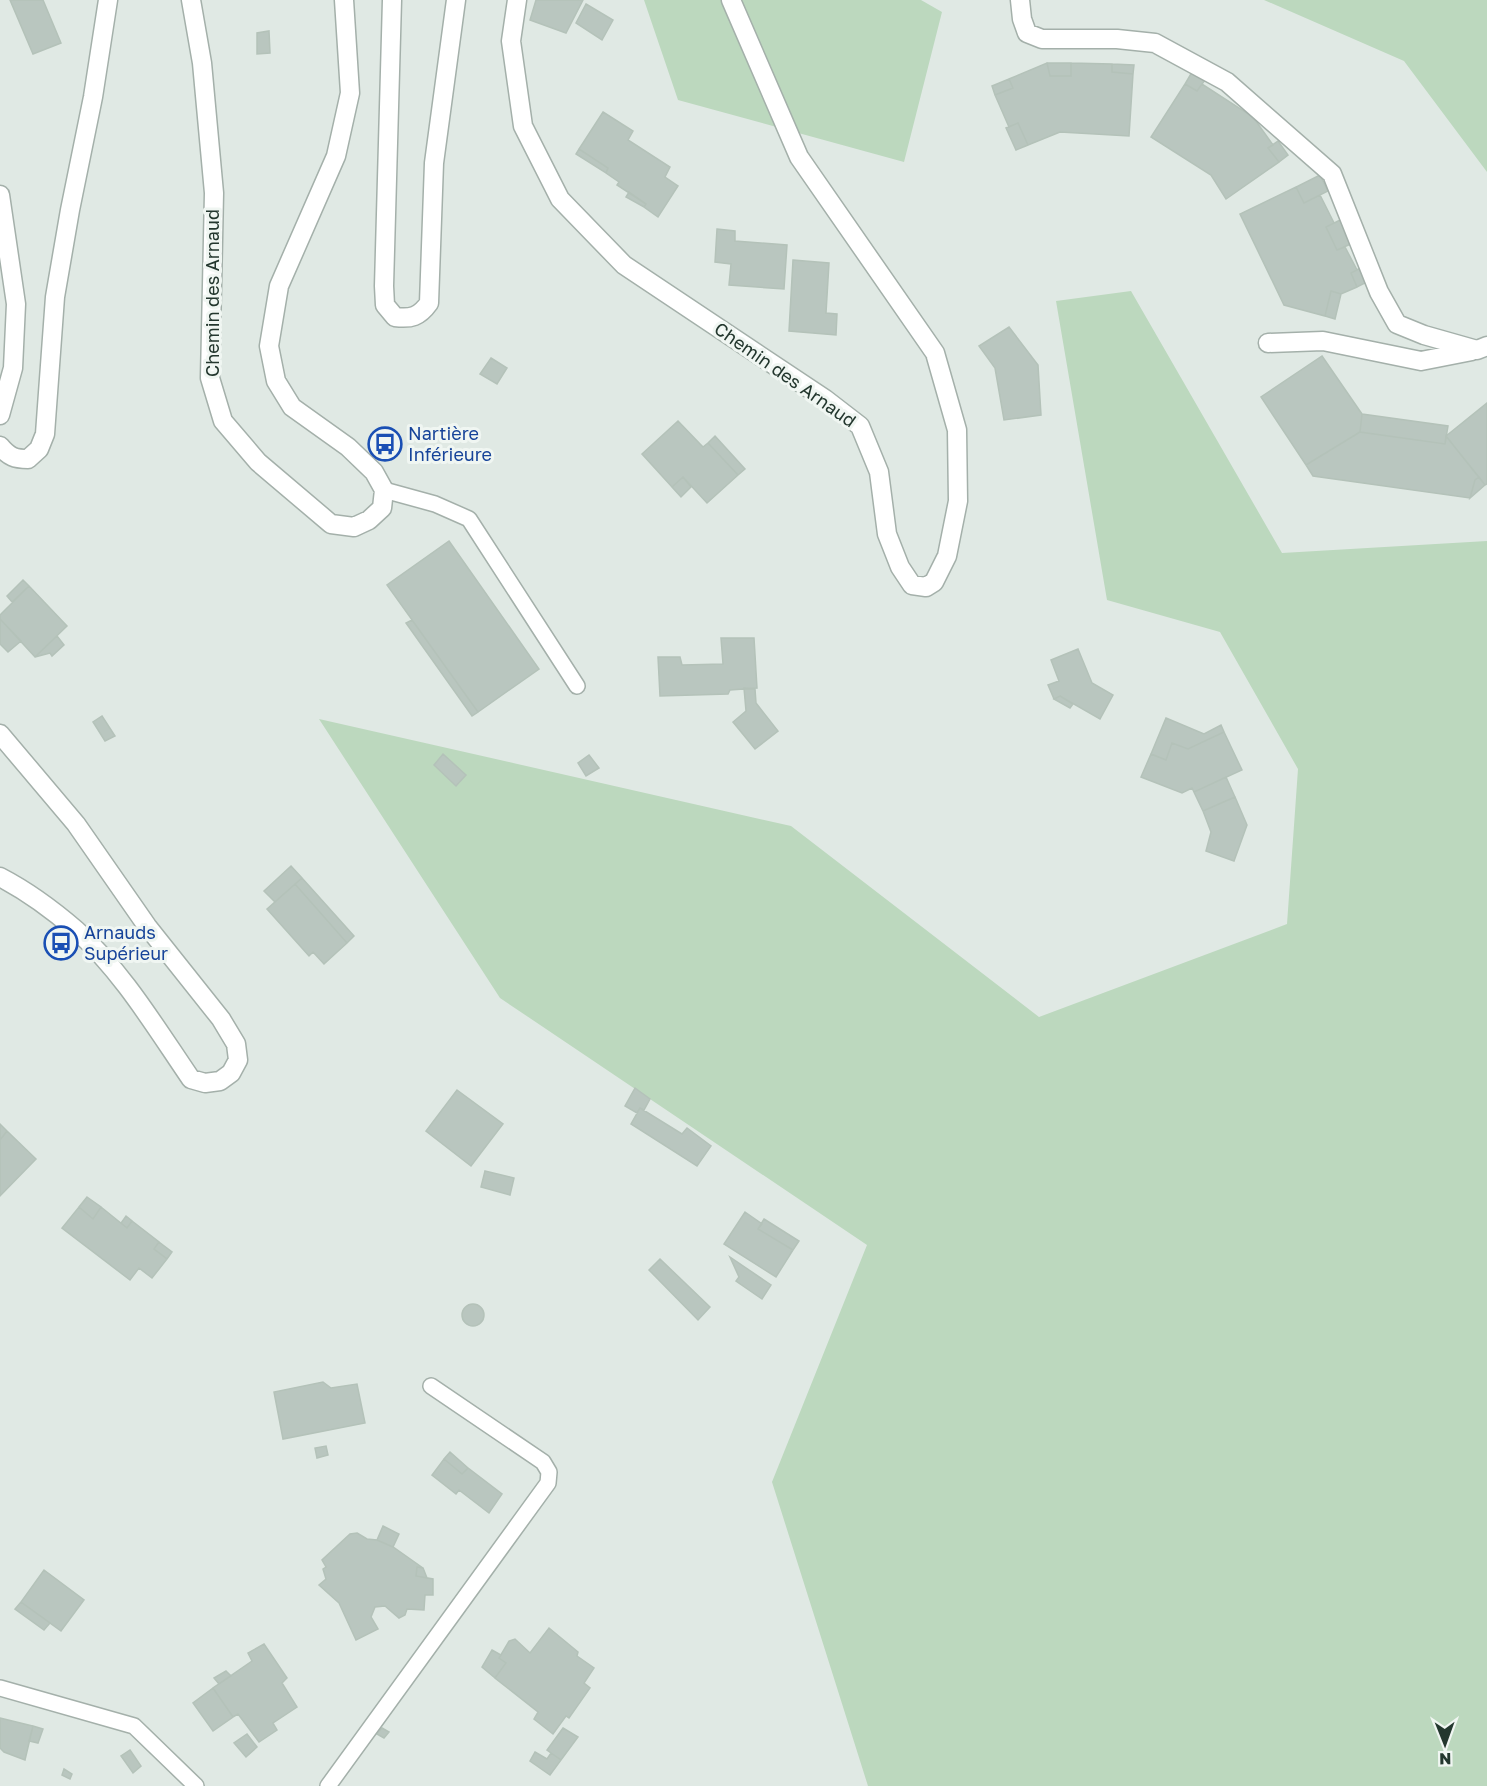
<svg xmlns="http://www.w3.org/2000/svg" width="1487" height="1786" font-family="'Golos Text',sans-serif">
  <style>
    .green { fill: #bcd8be }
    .building { fill: #b9c6bf; stroke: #b4c2b9; stroke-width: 1.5 }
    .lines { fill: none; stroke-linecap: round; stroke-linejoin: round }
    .service-casing { stroke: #a4b0aa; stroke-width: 18 }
    .minor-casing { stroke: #a4b0aa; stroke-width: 21 }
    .service { stroke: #fff; stroke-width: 15 }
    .minor { stroke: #fff; stroke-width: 18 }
    .labels { text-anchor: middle; stroke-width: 6; stroke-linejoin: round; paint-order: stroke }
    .street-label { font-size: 18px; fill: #23372e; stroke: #f0f6f2 }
    .transit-label { font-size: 18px; fill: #164399; stroke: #f0f6f2; text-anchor: start }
  </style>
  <rect width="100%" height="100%" fill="#e0e9e4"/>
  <path class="green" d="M644 0H921L942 12 904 162 678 100Z
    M1264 0H1487V172L1404 61Z
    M1131 291 1282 553 1487 541V1786H868L772 1482 867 1245 500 998 319 719 791 826 1039 1017 1287 924 1298 769 1220 632 1107 600 1056 301Z"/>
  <path class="building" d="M10 0H43L61 43 33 54Z
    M536 0H583L566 33 530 20Z
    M586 4 613 20 602 40 576 23Z
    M269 31 270 53 257 54V33Z
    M1047 63 1050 76H1071V63L1112 64V72L1133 74 1129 136 1060 132 1028 145 1018 123 1009 127 995 95 1013 88 1009 79Z
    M1047 63H1071V76H1050Z
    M1112 64 1134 65 1133 74 1112 72Z
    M1192 72 1205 80 1197 91 1185 84Z
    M1009 79 1013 88 995 95 992 86Z
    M1185 84 1197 91 1202 84 1253 117 1273 145 1268 148 1279 162 1226 199 1211 175 1151 137Z
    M603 112 633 131 628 140 670 167 665 177 678 186 658 217 644 207 646 204 617 185 619 182 606 173 608 168 579 149Z
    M1018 123 1028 145 1016 150 1006 128Z
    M1278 141 1288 155 1279 162 1268 148Z
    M579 149 608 168 606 173 576 154Z
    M1320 175 1328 191 1304 203 1296 187Z
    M1296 187 1304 203 1320 195 1334 223 1326 227 1337 250 1345 247 1357 270 1351 273 1357 287 1341 294 1331 291 1325 316 1284 305 1240 214Z
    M629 192 646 204 644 207 626 197Z
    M1342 219 1353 243 1337 250 1326 227Z
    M717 229 735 231V241L787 245 784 289 729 285 731 264 715 262Z
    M793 260 829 263 826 313 837 314 836 335 789 331Z
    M1364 266 1371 280 1357 287 1351 273Z
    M1331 291 1341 294 1335 319 1325 316Z
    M1009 327 1038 365 1041 415 1004 420 995 368 979 346Z
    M1322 356 1362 414 1360 432 1306 465 1261 397Z
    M491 358 507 368 497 384 480 374Z
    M1487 403V484L1485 485 1446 436Z
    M1362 414 1448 426 1445 444 1360 432Z
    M678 421 703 447 708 443 738 475 707 503 683 477 672 487 642 454Z
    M1360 432 1445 444 1446 436 1479 477 1475 480 1470 498 1313 476 1306 465Z
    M715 436 745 469 738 475 708 443Z
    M683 477 691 487 681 497 672 487Z
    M1479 477 1485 485 1470 498 1475 480Z
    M449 541 539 669 478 712 387 585Z
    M23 580 29 586 12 602 7 596Z
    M29 586 67 626 35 657 0 619V615Z
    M0 619 21 641 8 652 0 644Z
    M412 620 478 712 472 716 406 623Z
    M57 636 64 645 52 656 50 653 35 657Z
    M721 638H754L757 688 730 690 728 694 660 696 658 657H680L682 665 723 664Z
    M1078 649 1092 683 1113 695 1100 719 1060 696 1054 699 1048 685 1059 681 1051 660Z
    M744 688 755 689 756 703 778 731 755 749 733 722 746 711Z
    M1060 696 1073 704 1070 708 1054 699Z
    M102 716 115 736 105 741 93 722Z
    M1166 718 1204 734 1221 725 1224 732 1188 749 1172 743 1166 760 1151 754Z
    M1224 732 1242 770 1194 792 1192 788 1182 793 1141 777 1151 754 1166 760 1172 743 1188 749Z
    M443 754 466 775 456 786 434 765Z
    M589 755 599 768 586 776 578 763Z
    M1226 777 1235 797 1203 811 1194 792Z
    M1235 797 1247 825 1234 861 1206 851 1211 832 1203 811Z
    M291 866 302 878 275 902 264 891Z
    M302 878 354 936 347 943 295 884Z
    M295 884 347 943 324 964 313 952 309 956 267 909Z
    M635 1088 650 1099 644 1110 640 1108 637 1113 625 1106Z
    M457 1090 503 1124 471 1166 426 1131Z
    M640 1108 682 1134 687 1128 711 1146 697 1166 631 1124Z
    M0 1124 7 1131 0 1140Z
    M7 1131 36 1159 0 1196V1140Z
    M485 1171 514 1178 510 1195 481 1187Z
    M87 1197 101 1207 93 1219 79 1207Z
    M79 1207 93 1219 101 1207 127 1228 132 1221 159 1242 154 1249 167 1259 152 1278 139 1268 130 1280 62 1228Z
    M745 1212 762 1224 758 1229 793 1250 776 1277 724 1244Z
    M126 1216 132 1221 127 1228 121 1223Z
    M764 1219 799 1241 793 1250 758 1229Z
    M159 1242 172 1252 167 1259 154 1249Z
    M730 1257 771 1285 762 1299 736 1281 739 1277Z
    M660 1259 710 1307 698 1320 649 1270Z
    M462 1315a11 11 0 1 1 22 0a11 11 0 1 1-22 0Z
    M323 1382 331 1388 357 1384 365 1423 283 1439 274 1392Z
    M326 1446 328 1455 317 1458 315 1448Z
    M450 1452 468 1468 462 1474 444 1459Z
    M444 1459 462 1474 468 1468 502 1494 489 1513 459 1490 456 1494 432 1475Z
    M383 1526 399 1534 393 1547 377 1540Z
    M357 1533 367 1539 377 1540 393 1547 423 1568 417 1567 416 1576 433 1579V1595H425L424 1610 407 1609 405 1615 399 1618 385 1606 375 1607 371 1617 378 1629 356 1640 339 1603 319 1585 326 1579 323 1569 326 1567 322 1560 350 1534Z
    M417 1567 423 1568 427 1578 416 1576Z
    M44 1570 84 1600 61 1631 21 1602Z
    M21 1602 50 1623 44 1630 15 1609Z
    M549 1628 578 1652 577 1656 594 1668 584 1683 590 1688 569 1718 566 1716 553 1734 534 1719 538 1712 495 1678 506 1663 499 1658 509 1641 515 1639 530 1653Z
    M264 1644 287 1678 282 1683 297 1707 273 1723 277 1730 259 1742 238 1714 233 1717 213 1688 252 1661 248 1653Z
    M492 1650 501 1655 499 1658 506 1663 495 1678 482 1667Z
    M226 1671 231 1676 219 1684 214 1678Z
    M213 1688 233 1717 213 1731 193 1703Z
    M0 1718 33 1726 25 1760 4 1752 0 1748Z
    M33 1726 43 1729 38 1743 29 1741Z
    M382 1728 389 1732 384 1738 377 1734Z
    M563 1728 578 1737 561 1760 547 1750Z
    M247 1734 257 1747 246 1757 234 1743Z
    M130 1750 141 1766 133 1773 121 1756Z
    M535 1752 547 1759 551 1753 561 1760 550 1775 530 1761Z
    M64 1769 72 1774 70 1779 62 1775Z"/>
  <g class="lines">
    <g class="service-casing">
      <path id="service" d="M384 490 435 504 469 519 577 686
        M0 1688 134 1726 196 1786
        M328 1786 548 1483 549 1472 543 1462 431 1386"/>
    </g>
    <g class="minor-casing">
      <path id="minor" d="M191 0 202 63 214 193 210 378 223 421 258 462 331 524 354 527 369 520 382 508 384 490 374 472 348 447 292 407 276 381 269 346 279 286 336 156 350 93 344 0
        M392 0 384 286 385 305 395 317C411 319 419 317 429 303L434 163 456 0
        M517 0 511 41 523 126 560 199 624 265 825 399 860 426 879 472 887 534 900 567 912 585 926 587 934 582 947 556 958 501 957 430 935 353 799 157 731 0
        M1020 0 1022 19 1027 33 1042 39H1117L1155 43 1227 82 1332 174 1379 292 1397 324 1424 335 1477 350 1487 346
        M0 195 16 304 13 368 0 415
        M1268 343 1323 341 1421 361 1472 351
        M0 446C9 457 15 459 28 459L39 449 45 434 55 297 70 210 93 97 108 0
        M0 734 76 824 147 926 221 1019 236 1044 238 1060 231 1073 220 1081 205 1083 191 1079C156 1028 122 971 76 930 54 911 25 890 0 877"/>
    </g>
    <use href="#service" class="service"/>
    <use href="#minor" class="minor"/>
  </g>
  <defs>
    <g id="bus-ring" transform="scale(1.725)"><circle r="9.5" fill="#f0f6f2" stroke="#1a4fb4" stroke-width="1.5"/><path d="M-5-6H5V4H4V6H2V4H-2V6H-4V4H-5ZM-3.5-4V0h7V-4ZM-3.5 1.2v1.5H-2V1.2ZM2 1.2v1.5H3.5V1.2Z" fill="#1a4fb4"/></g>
  </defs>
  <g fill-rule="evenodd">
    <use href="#bus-ring" x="385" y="444"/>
    <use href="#bus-ring" x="61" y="943"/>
  </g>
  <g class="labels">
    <g class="street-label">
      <text transform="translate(213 293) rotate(-90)" y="6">Chemin des Arnaud</text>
      <text transform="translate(785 375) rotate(35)" y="6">Chemin des Arnaud</text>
    </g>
    <g class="transit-label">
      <text x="408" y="440">Nartière<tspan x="408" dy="21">Inférieure</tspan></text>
      <text x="84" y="939">Arnauds<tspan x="84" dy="21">Supérieur</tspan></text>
    </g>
  </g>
  <g transform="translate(1445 1744) rotate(179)" stroke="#f0f6f2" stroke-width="4.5" paint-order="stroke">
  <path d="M0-4.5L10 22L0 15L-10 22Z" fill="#23372e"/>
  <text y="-9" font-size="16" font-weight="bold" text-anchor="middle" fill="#23372e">N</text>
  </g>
</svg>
